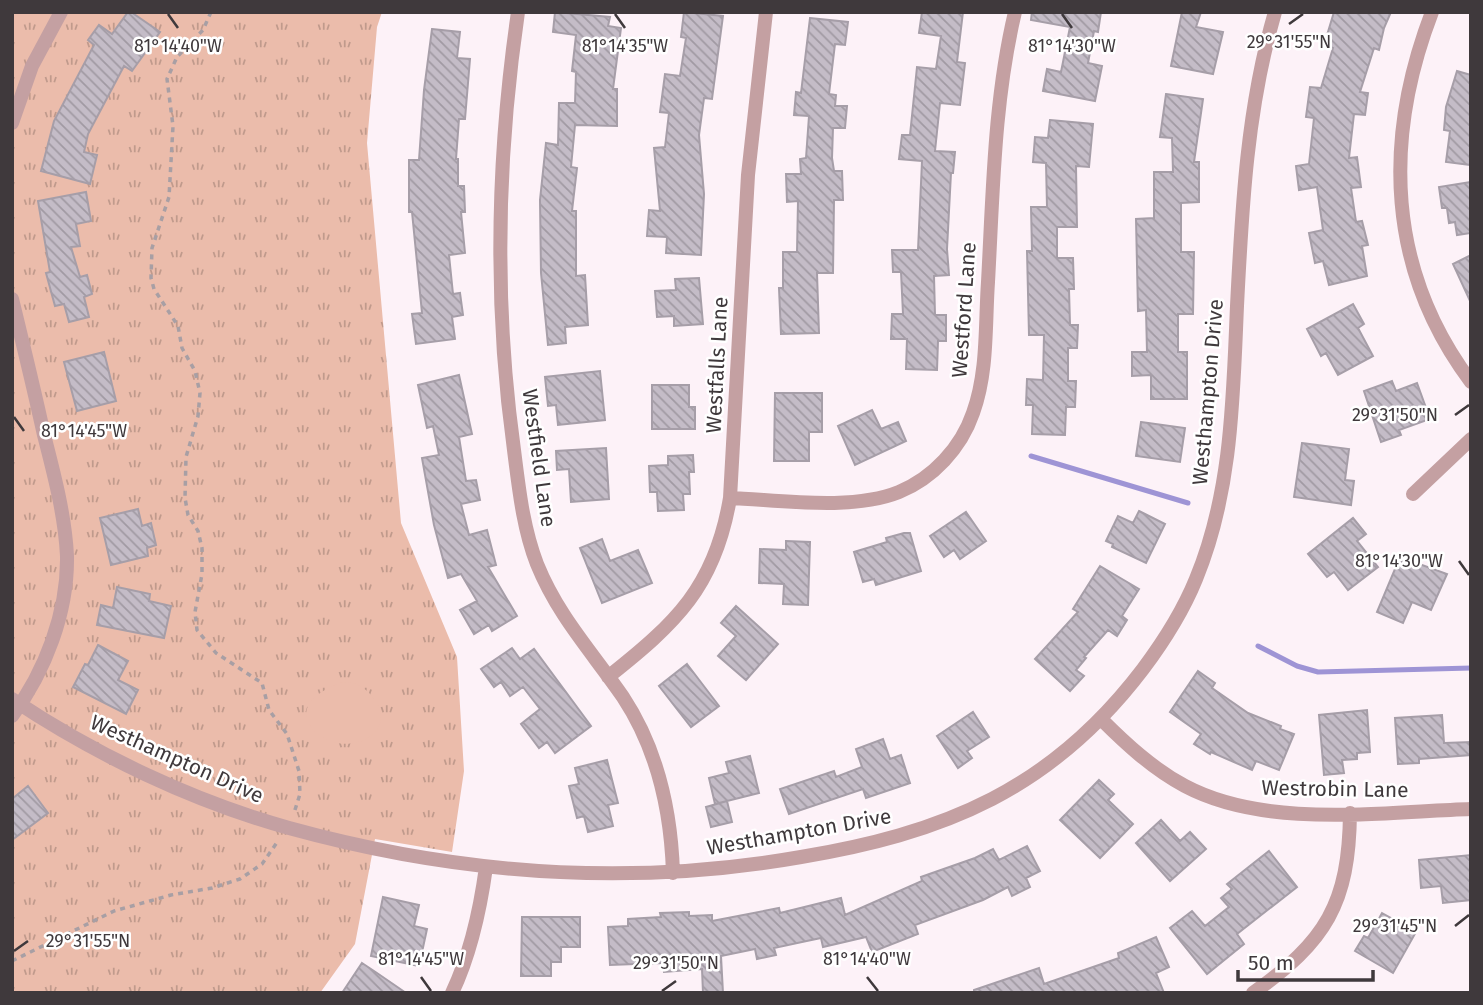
<svg xmlns="http://www.w3.org/2000/svg" width="1483" height="1005" font-family="'Fira Sans',sans-serif">
  <style>
    .grass { fill: url(#grass-tufts) }
    .pitch { fill: #ebbcab }
    .lines { fill: none; stroke-linecap: round; stroke-linejoin: round }
    .stream { stroke: #9e94d5; stroke-width: 5 }
    .building { fill: url(#building-back-hatch); stroke: #a69ea8; stroke-width: 2 }
    .path { stroke: #a89fa4; stroke-width: 3.5; stroke-dasharray: 5 5; stroke-linecap: butt }
    .street { stroke: #c4a0a2; stroke-width: 14 }
    .ticks { fill: none; stroke: #3f393c; stroke-width: 2.5 }
    .labels { text-anchor: middle; stroke-width: 5; stroke-linejoin: round; paint-order: stroke }
    .street-label { font-size: 21px; fill: #3f393c; stroke: #fff }
    .ticks-label { font-size: 18px; text-anchor: middle; fill: #3f393c; stroke: #fff; stroke-width: 5; stroke-linejoin: round; paint-order: stroke }
  </style>
  <defs>
    <pattern id="grass-tufts" width="24" height="20" patternUnits="userSpaceOnUse" patternTransform="scale(1.75)"><rect width="24" height="20" fill="#ebbcab"/><path d="M3 7l-1-3M5 7V3M7 7l1-3M15 17l-1-3M17 17v-4M19 17l1-3" fill="none" stroke="#c09a8c"/></pattern>
    <pattern id="building-back-hatch" width="6" height="6" patternUnits="userSpaceOnUse" patternTransform="scale(1.75)"><rect width="6" height="6" fill="#c4bcc7"/><path d="M-1 5l2 2M0 0l6 6M5-1l2 2" fill="none" stroke="#a19aa3"/></pattern>
  </defs>
  <rect width="100%" height="100%" fill="#fdf2f8"/>
  <path class="grass" d="M12 12H382L377 27 367 143 401 523 457 657 464 771 452 852 375 839 355 944 320 993H12Z"/>
  <path class="pitch" d="M343 682C355 682 363 686 371 695 404 733 347 759 318 734 290 710 318 690 343 682Z"/>
  <g class="lines">
    <path class="stream" d="M1031 456 1188 503
      M1258 646 1297 666 1318 672 1471 668"/>
  </g>
  <path class="building" d="M128 12H131L160 32 132 71 124 66 88 134 84 152 97 155 90 184 41 171 54 121 94 45 88 40 99 25 112 34Z
    M555 12 610 17 608 26 621 28 613 89H617V126L575 125 571 167 577 168 572 211H576V276L585 275 588 325 565 327 566 343 548 345 541 273 540 200 546 143 558 145 559 103H575L576 72 572 71 576 35 553 32Z
    M684 12 723 16 712 99 704 98 699 135 704 194 701 255 666 253 667 237 647 236 649 210 660 211 654 148 665 147 669 113 660 112 665 74 680 76 686 38 681 37Z
    M922 12H963L957 62 965 63 960 105 940 103 935 151 955 152 953 173H951L947 249 949 275 934 276 935 315H946V341H938L937 370 906 369 907 339H891L892 314H903L901 272H893L892 250H918L922 161 899 159 902 135H910L917 67 936 69 941 36 919 33Z
    M1032 12H1101L1098 32 1094 31 1088 63 1102 66 1095 101 1043 91 1047 69 1061 72 1070 27 1031 20Z
    M1182 12H1201L1196 27 1223 32 1213 74 1171 66Z
    M1334 12H1391L1384 28 1379 50 1374 48 1360 92 1368 93 1365 115 1354 114 1349 158 1357 157 1361 187 1351 188 1356 222 1362 221 1368 245 1362 246 1367 276 1329 285 1323 261 1315 263 1309 233 1323 230 1317 187 1299 190 1296 166 1309 164 1314 118 1306 117 1310 87 1321 88 1333 48 1324 45Z
    M810 18 848 22 845 45 835 44 829 94 836 95 835 106H847L845 128H833L832 158 834 171H842L843 200H834L833 273H817L819 333 781 334 779 288H783V252H797L798 201 787 202 786 174H801L800 159 806 158 809 116 794 115 796 92 801 93Z
    M432 29 460 32 457 58 470 59 465 119H459L456 159H458V186H464L465 212H461L465 253 449 255 453 294 460 293 463 315 452 317 455 339 416 344 412 314 422 313 412 212H409V160H419L424 90Z
    M1457 71 1471 75V165L1446 162 1450 131 1444 130 1446 107Z
    M1166 94 1203 99 1194 162H1199V202L1181 203V252H1194L1193 314H1178V352H1187V399H1151V375L1132 376V352H1147L1146 310 1138 311 1136 219 1154 218V172H1173L1172 138 1160 137Z
    M1050 120 1093 124 1089 167 1076 166 1077 227H1057V258H1073L1074 289H1069L1070 325H1078L1077 348H1068V381H1076L1075 407H1066L1065 435 1032 434 1033 405H1026L1027 379 1043 380 1044 335H1029L1027 251H1032L1031 207H1047L1046 163 1033 162 1035 137 1048 138Z
    M1471 182V233L1457 235 1455 222 1449 223 1447 208H1442L1439 187Z
    M86 192 91 221 76 224 80 246 71 247 80 277 87 275 92 294 84 297 89 317 69 322 64 304 55 306 46 273 50 272 38 201Z
    M1471 255V303L1453 264Z
    M699 278 703 324 674 326V316L657 317 655 291 676 290 675 279Z
    M1353 304 1364 324 1358 328 1373 356 1338 375 1326 353 1321 356 1307 329Z
    M104 352 116 401 77 411 64 362Z
    M600 371 605 420 558 425 556 405 548 406 545 377Z
    M459 375 472 434 459 437 466 481 476 480 480 500 461 504 469 535 487 530 496 565 488 567 517 616 492 631 489 625 474 634 460 610 477 601 461 574 448 578 434 525 422 458 439 455 433 426 427 428 418 385Z
    M1392 381 1396 391 1417 383 1430 419 1399 430 1401 435 1381 442 1364 391Z
    M652 385H689V407H695V429H652Z
    M775 393H822V432H809V461H774Z
    M872 410 881 429 898 422 906 441 855 465 838 426Z
    M1141 422 1185 428 1180 462 1136 456Z
    M1302 443 1349 449 1345 480 1354 481 1351 505 1294 497Z
    M606 448 609 499 571 502 569 469 557 470 556 451Z
    M693 455 694 472H689L690 494H683L684 510 658 511 657 492H650L649 466 668 465V456Z
    M138 509 142 526 151 523 156 545 147 548 148 556 111 565 100 518Z
    M1139 511 1165 524 1146 563 1112 547 1113 544 1106 541 1118 516 1133 523Z
    M966 512 986 541 960 559 954 550 944 557 930 536Z
    M1353 518 1366 534 1357 541 1378 567 1348 590 1334 572 1327 577 1308 554Z
    M904 533H910L921 571 876 585 874 579 863 582 854 552 887 542 886 538Z
    M602 539 610 561 638 550 652 583 602 603 580 548Z
    M786 541 810 542 808 605 783 604 784 584 759 583 760 549 786 550Z
    M1400 557 1447 574 1431 610 1412 602 1403 623 1377 612Z
    M1100 566 1139 589 1122 616 1127 620 1117 636 1108 630 1084 657 1086 658 1076 670 1084 676 1070 691 1035 659 1078 612 1073 609Z
    M117 587 150 594 149 601 171 606 164 638 97 625 101 605 113 608Z
    M736 606 778 644 746 680 718 656 736 636 721 623Z
    M98 645 128 661 118 680 138 690 126 714 73 687 85 664 88 665Z
    M512 648 520 659 534 649 591 726 555 753 547 742 539 748 521 724 540 709 523 687 510 696 501 682 494 687 481 669Z
    M687 664 719 706 691 727 659 686Z
    M1198 671 1215 683 1212 688 1248 713 1281 726 1280 729 1294 734 1279 770 1256 761 1252 770 1211 752 1210 754 1194 744 1201 734 1170 712Z
    M1367 710 1370 752 1357 753V759L1342 760 1344 773 1324 775 1319 715Z
    M973 712 989 737 967 751 972 758 958 768 937 736Z
    M1442 715 1444 743 1471 742V755L1419 759V763L1398 764 1395 718Z
    M883 739 890 759 901 755 910 783 866 798 863 789 789 814 780 789 834 771 836 777 862 767 856 749Z
    M750 756 759 793 715 804 709 778 729 773 726 762Z
    M607 760 618 803 608 805 613 826 588 832 584 816 577 818 569 786 579 784 575 768Z
    M1099 780 1114 794 1108 800 1133 824 1100 858 1060 820Z
    M28 786 48 813 12 840V799Z
    M727 801 732 822 711 827 706 807Z
    M1161 820 1180 841 1190 832 1206 849 1170 881 1136 843Z
    M1027 846 1040 871 1026 878 1030 887 1012 896 1008 887 983 900 915 925 918 934 872 952 866 937 823 947 821 938 802 942 774 948 776 955 757 959 755 949 721 956 723 993H703L702 969 664 972 663 963 610 965 608 927 628 926V919L661 917 660 913 689 912V916L712 915V921L779 908 780 913 841 898 845 915 922 881 921 877 975 858 993 849 999 860Z
    M1269 851 1297 887 1237 934 1244 944 1207 974 1170 928 1192 911 1205 926 1229 907 1221 898 1232 889 1227 884Z
    M1471 855V900L1443 903 1441 886 1421 888 1419 860Z
    M383 897 419 905 414 926 427 929 419 966 371 956Z
    M1382 913 1416 932 1393 973 1355 951 1364 936 1368 938Z
    M522 917H580V947H561V962H551V976H521Z
    M1156 937 1169 967 1156 973 1164 993H974V990L1039 968 1044 984 1119 958 1118 953Z
    M362 963 377 973 406 993H342Z"/>
  <g class="lines">
    <path class="path" d="M211 12 203 30 177 57 167 79 173 126 169 197 152 248 151 278 154 289 178 326 182 348 195 371 200 393 198 416 186 457 185 498 188 515 198 531 202 548V574L195 612 197 630 216 653 262 683 269 710 287 734 299 771 300 794 294 813
      M12 961 114 911 171 895 212 888 240 879 262 864 278 841"/>
    <path class="street" d="M518 12C497 156 494 306 514 450 519 489 523 528 537 564 558 616 592 652 623 697 658 750 671 810 673 873
      M1432 12C1383 140 1387 270 1471 382
      M12 123 32 66 61 12
      M12 299C23 344 34 389 44 435 54 474 65 515 67 556 68 612 45 672 12 716
      M1413 494 1471 439
      M730 498C780 500 852 511 899 492 933 478 961 448 973 413 988 372 985 325 988 282 993 192 994 100 1015 12
      M608 677C676 623 715 587 730 498L748 175 766 12
      M12 699C96 755 192 801 289 828 456 874 630 887 801 857 867 846 932 830 992 799 1052 768 1102 723 1143 669 1164 641 1183 611 1196 579 1232 492 1233 398 1237 306 1242 206 1247 108 1275 12
      M1101 719C1126 744 1153 769 1185 786 1266 829 1381 812 1471 809
      M452 993C471 953 480 911 486 867
      M1253 993C1326 941 1349 904 1350 813"/>
  </g>
  <path class="ticks" d="M168 14 178 28M615 14 625 28M1062 14 1072 28M1289 24 1303 14M1455 415 1469 405M14 417 24 431M1459 561 1469 575M1455 926 1469 915M14 951 28 941M421 977 431 991M867 977 878 991M662 991 676 981"/>
  <g class="labels">
    <g class="street-label">
      <text transform="translate(964 310) rotate(-86)" y="7">Westford Lane</text>
      <text transform="translate(717 365) rotate(-87)" y="7">Westfalls Lane</text>
      <text transform="translate(1208 392) rotate(-85)" y="7">Westhampton Drive</text>
      <text transform="translate(539 458) rotate(82)" y="7">Westfield Lane</text>
      <text transform="translate(177 759) rotate(24)" y="7">Westhampton Drive</text>
      <text transform="translate(1335 789) rotate(1)" y="7">Westrobin Lane</text>
      <text transform="translate(799 832) rotate(-10)" y="7">Westhampton Drive</text>
    </g>
  </g>
  <g class="ticks-label">
    <text x="1289" y="48">29°31'55"N</text>
    <text x="178" y="52">81°14'40"W</text>
    <text x="625" y="52">81°14'35"W</text>
    <text x="1072" y="52">81°14'30"W</text>
    <text x="1395" y="421">29°31'50"N</text>
    <text x="84" y="437">81°14'45"W</text>
    <text x="1399" y="567">81°14'30"W</text>
    <text x="1395" y="932">29°31'45"N</text>
    <text x="88" y="947">29°31'55"N</text>
    <text x="421" y="965">81°14'45"W</text>
    <text x="867" y="965">81°14'40"W</text>
    <text x="676" y="969">29°31'50"N</text>
  </g>
  <rect width="1483" height="1005" fill="none" stroke="#3f393c" stroke-width="28"/>
  <path d="M1238 970v10h135v-10" fill="none" stroke="#3f393c" stroke-width="3.5"/>
  <text x="1248" y="970" font-size="21" fill="#3f393c" stroke="#ffffff" stroke-width="5" paint-order="stroke">50 m</text>
</svg>
